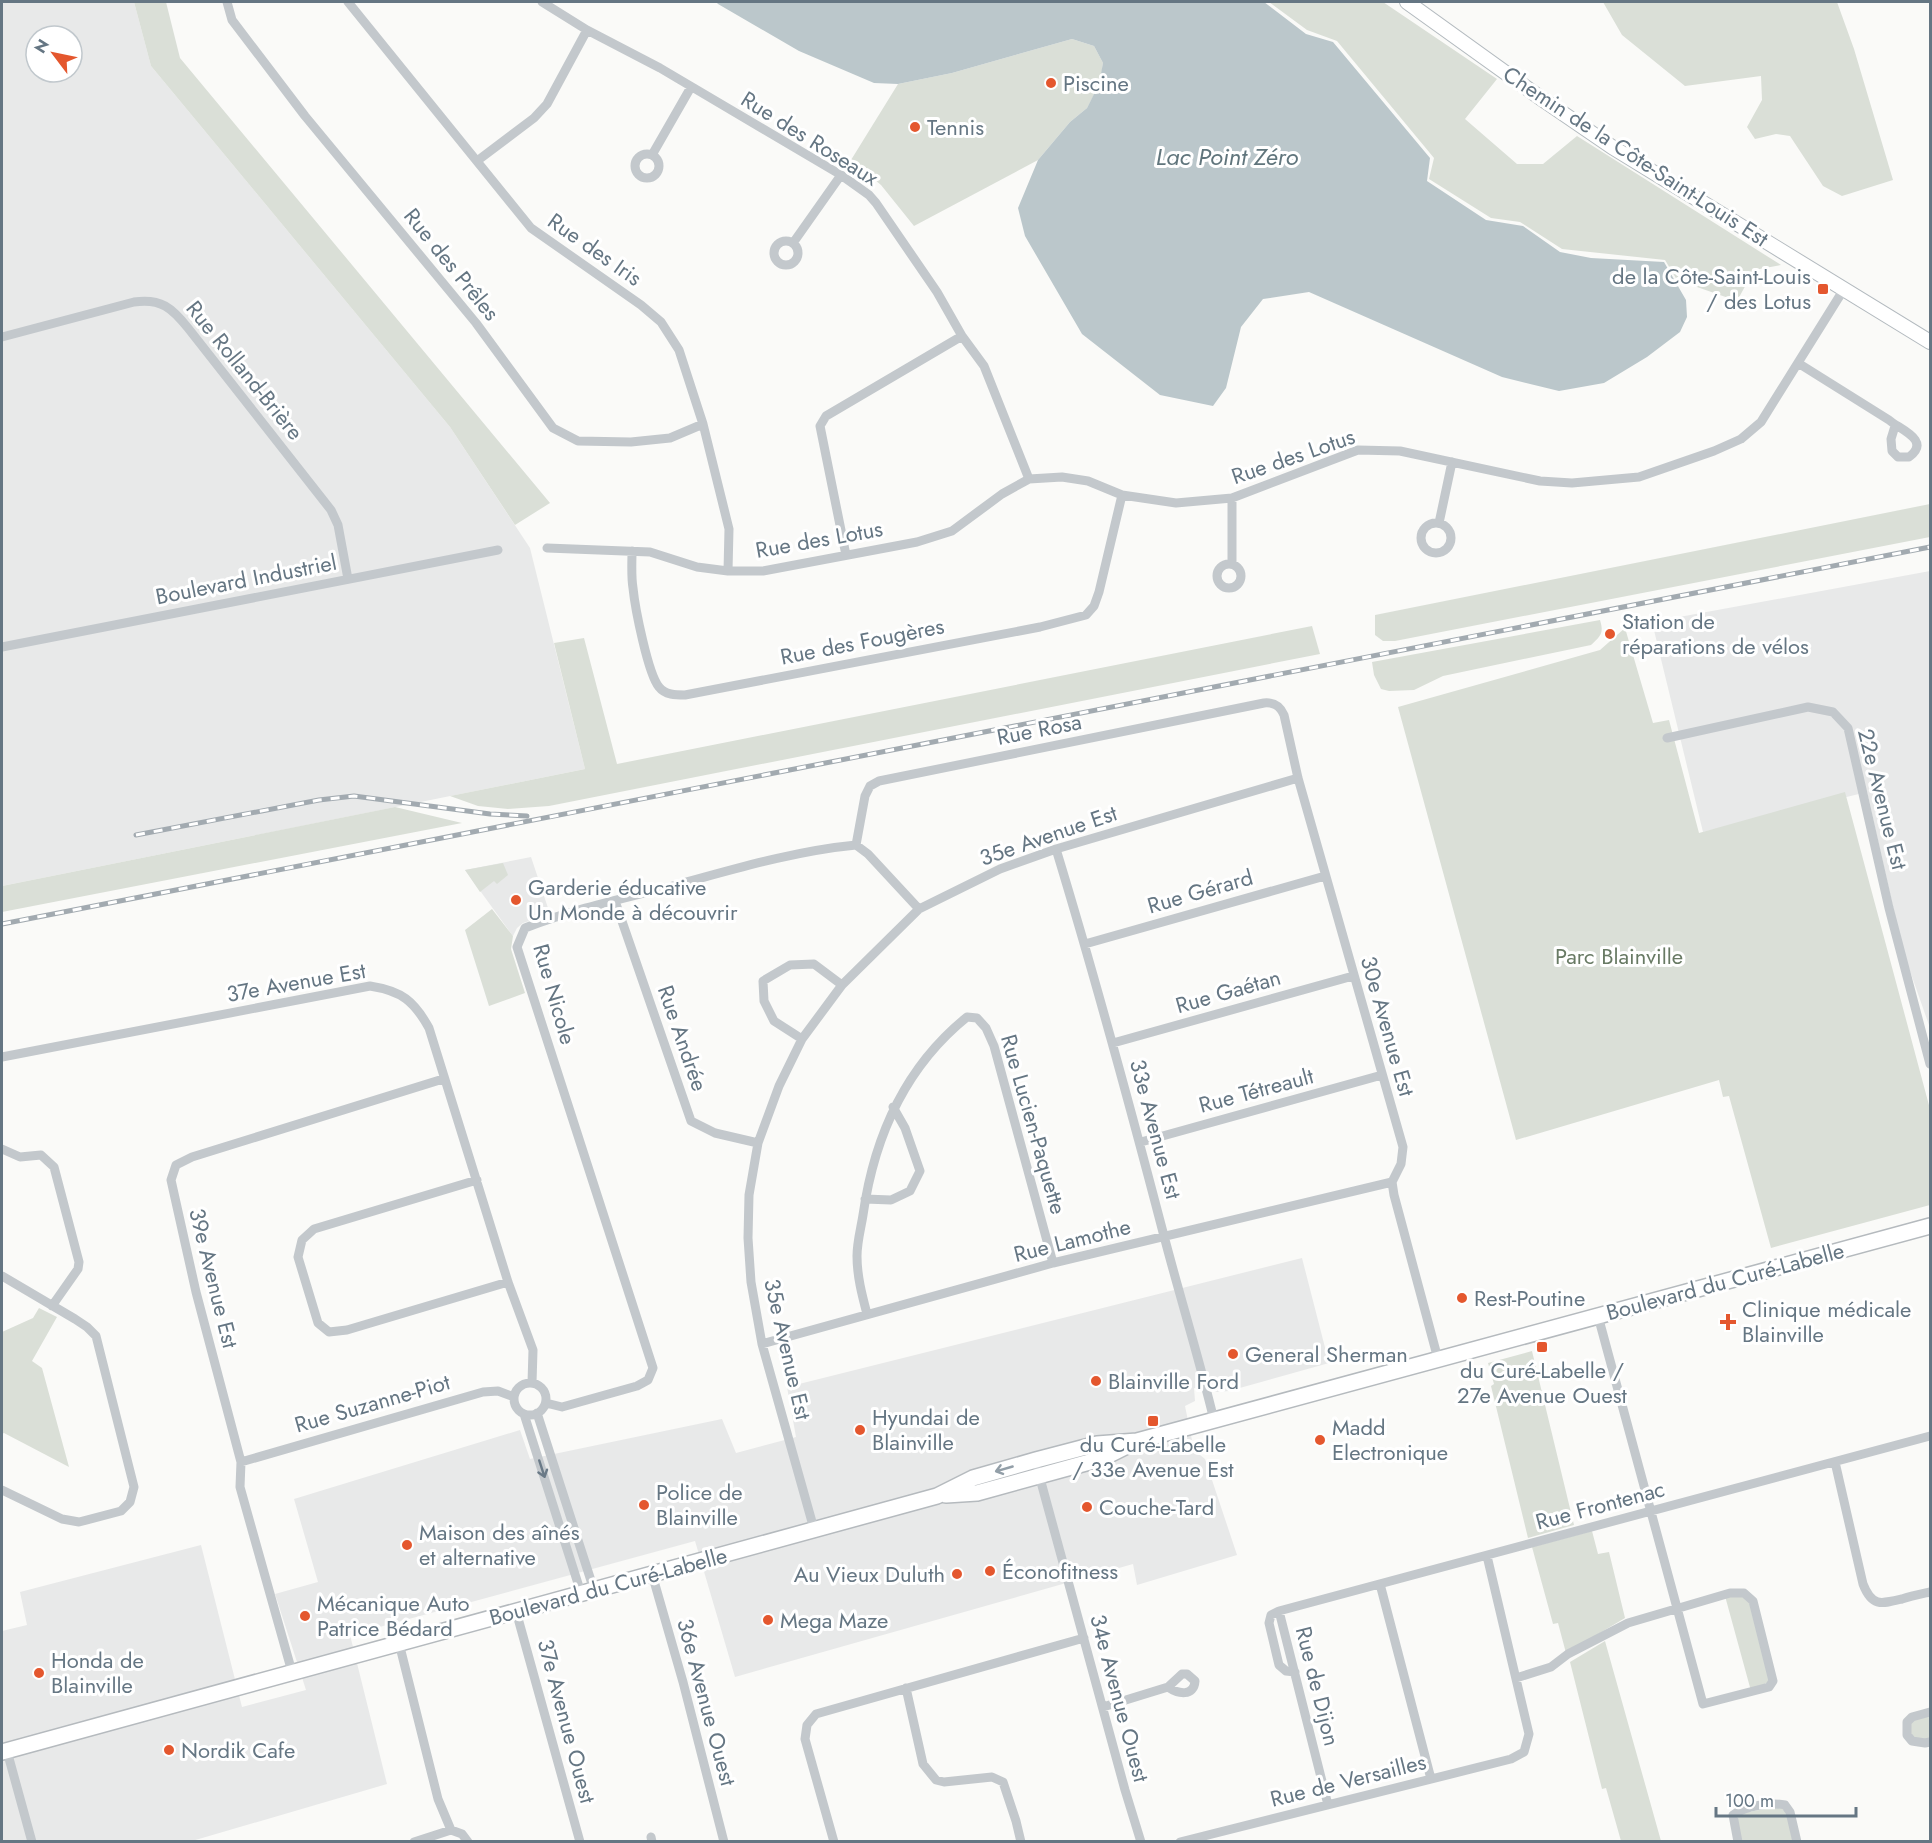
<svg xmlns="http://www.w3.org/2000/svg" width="1932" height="1843" font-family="Jost,sans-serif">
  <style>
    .built { fill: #e8e9e9; fill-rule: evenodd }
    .green { fill: #dadfd7 }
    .water { fill: #bbc7cb }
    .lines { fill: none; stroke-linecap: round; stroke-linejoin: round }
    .secondary-casing { stroke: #b3babf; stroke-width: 16 }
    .primary-casing { stroke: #b5babe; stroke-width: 18 }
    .street { stroke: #c3c8cc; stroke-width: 9 }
    .secondary { stroke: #fff; stroke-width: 14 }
    .primary { stroke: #fff; stroke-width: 15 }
    .rail-casing { stroke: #a2aab0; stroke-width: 5 }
    .rail { stroke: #fff; stroke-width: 3; stroke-dasharray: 9; stroke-linecap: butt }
    .oneway { stroke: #6a7a87 }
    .oneway2 { stroke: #939fa8 }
    .poi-dot { fill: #e4572e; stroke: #fff; stroke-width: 2 }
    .labels { text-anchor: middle; stroke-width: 6; stroke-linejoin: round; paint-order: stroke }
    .poi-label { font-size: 22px; fill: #657683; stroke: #fff; text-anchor: start }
    .street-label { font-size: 22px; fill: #657683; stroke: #fff }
    .park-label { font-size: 22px; fill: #687a64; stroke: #fff }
    .water-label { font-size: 24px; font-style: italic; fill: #60757c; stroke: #fff }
  </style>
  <rect width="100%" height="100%" fill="#fafaf8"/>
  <path class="built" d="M2 2H134L151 66 450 427 530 548 585 769 2 886ZM36 36H72V72H36Z
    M1930 571V1028L1903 951 1867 792 1703 832 1652 622Z
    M531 857 550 914 523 923 517 928 513 936 465 870Z
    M1302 1258 1329 1363 1229 1391 1217 1392 1194 1388 1195 1401 1185 1406 1194 1450 1205 1459 1237 1555 1137 1585 1133 1564 735 1677 695 1541 350 1635 387 1784 192 1841H2V1631L27 1625 20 1592 201 1545 242 1707 306 1690 275 1594 318 1582 294 1499 520 1430 530 1459 722 1419 736 1453 796 1437 787 1387Z"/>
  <path class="green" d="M134 2H166L180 58 550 503 515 525 450 427 151 66Z
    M1269 2H1383L1497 79 1465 119 1517 164H1543L1577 136 1781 265 1754 270 1737 301 1677 280 1665 260 1562 249 1520 222 1491 218 1429 179 1434 158 1337 41 1307 30Z
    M1603 2H1837L1854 49 1893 180 1842 196 1823 186 1790 136 1776 134 1755 139 1747 127 1762 100 1761 76 1685 86 1622 35Z
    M1072 39 1094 46 1103 63 1100 83 1087 108 1070 122 1038 160 914 226 881 185 851 160 898 84 952 73Z
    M1930 504V537L1395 641H1383L1375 635V615Z
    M1600 620C1604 633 1601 636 1591 645L1443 676 1414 690 1389 691 1381 689 1374 675 1372 662Z
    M1312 626 1320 654 549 806 508 809 478 806 450 796 585 769 554 643 584 638 617 764Z
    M1625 628 1653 723 1669 720 1699 833 1845 792 1930 1109V1205L1771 1248 1729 1096 1723 1097 1719 1080 1516 1140 1398 707 1600 650Z
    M395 807 462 823 2 912V886Z
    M503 863 508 875 497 884 494 881 480 892 465 870Z
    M492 909 513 936 511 949 525 993 489 1006 465 930Z
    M39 1308 57 1317 32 1361 42 1368 69 1467 4 1433 2 1434V1332L33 1318Z
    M1532 1351 1574 1525 1528 1538 1491 1386 1494 1384 1488 1363Z
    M1592 1531 1598 1554 1609 1552 1625 1618 1566 1653 1558 1623 1553 1624 1532 1547Z
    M1743 1595 1751 1602 1771 1681 1751 1691 1725 1596Z
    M1605 1641 1661 1841H1621L1606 1788 1602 1789 1570 1662Z
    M1930 1712V1742L1912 1741 1907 1722Z
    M1785 1805 1793 1842 1738 1841 1733 1815Z"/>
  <path class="water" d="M716 2H1264L1306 34 1333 42 1430 158 1427 181 1486 220 1523 226 1560 252 1591 258 1664 262 1686 300 1687 317 1680 332 1647 357 1604 383 1559 391 1502 377 1309 292 1263 299 1241 327 1226 388 1213 406 1160 395 1082 334 1025 236 1018 208 1038 160 1070 122 1087 108 1099 84 1103 63 1094 46 1072 39 952 73 898 84 874 83 799 51 718 4Z"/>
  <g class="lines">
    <g class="secondary-casing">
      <path id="secondary" d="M1407 2 1542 99 1612 147 1930 342"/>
    </g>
    <g class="primary-casing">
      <path id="primary" d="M946 1495 977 1493 1086 1463 1101 1459 1137 1441 1930 1226
        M2 1752 937 1496 973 1478 1036 1460 1097 1444 1137 1441"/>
    </g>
    <path class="street" d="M227 2 232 20 305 116 476 323 553 428 578 441 631 442 670 438 703 424
      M348 2 531 228 641 305 661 322 679 350 703 424 729 529 728 571
      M542 2 587 30 660 68 841 175 869 195 876 203 937 292 962 336 984 366 1029 479
      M635 166a12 12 0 1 1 24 0a12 12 0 1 1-24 0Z
      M652 155 691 87
      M477 161 534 118 547 104 587 30
      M774 253a12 12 0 1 1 24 0a12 12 0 1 1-24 0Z
      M793 243 841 175
      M2 337 134 302C161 298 172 308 188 328L331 510 338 525 348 579
      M1798 363 1889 420C1899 429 1932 440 1909 457H1898L1892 451 1891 439 1895 426
      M1421 538a15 15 0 1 1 30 0a15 15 0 1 1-30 0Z
      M1439 523 1452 462
      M547 548 650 552 697 567 728 571H763L917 542 952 531 1002 494 1029 479 1062 477 1088 481 1122 495 1176 503 1232 498 1358 450 1400 451 1540 481 1572 483 1639 477 1714 451 1741 439 1761 422 1844 289
      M632 551C632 563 631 576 633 588 635 608 648 674 659 687 665 695 676 695 685 695L1040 627 1086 615 1094 606 1099 592 1122 495
      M846 555 820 426 826 416 962 336
      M1217 576a12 12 0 1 1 24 0a12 12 0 1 1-24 0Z
      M1232 564V498
      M2 647 498 550
      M1667 738 1808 707 1833 712 1848 728 1889 908 1930 1064
      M856 845 865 796 870 786 879 781 1264 703C1274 702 1280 706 1284 715L1298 778 1403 1147 1401 1164 1392 1182 1394 1195 1438 1359
      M1056 849C1095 977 1130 1106 1164 1236 1180 1297 1199 1358 1214 1420
      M615 901 691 1121 715 1133 758 1143
      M1085 944 1325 876
      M802 1039 774 1021 764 1001 763 981 790 965 814 964 842 985
      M1113 1043 1353 976
      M2 1057 370 986C402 991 414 1001 429 1028L508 1282 533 1350 532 1383
      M1141 1142 1382 1075
      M2 1149 20 1157 41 1155 54 1167 79 1262 78 1269 52 1306
      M477 1180 314 1229 302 1240 298 1257 318 1323 329 1332 347 1330 508 1282
      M865 1199 891 1200 910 1191 920 1171 905 1128 893 1107
      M2 1276 75 1319 87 1327 96 1336 134 1487 130 1502 121 1511 79 1522 62 1519 2 1490
      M867 1314C862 1295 857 1276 857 1256 857 1242 861 1228 863 1215 874 1138 905 1067 967 1017L977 1018 986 1028 994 1046 1053 1263
      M762 1344 1053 1263 1392 1182
      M514 1399a16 16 0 1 1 32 0a16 16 0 1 1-32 0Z
      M546 1403 562 1407 637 1386 648 1380 653 1368 517 947 525 928C574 909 625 898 676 885 735 869 794 851 856 845L868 854 919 909
      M537 1413 594 1590
      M524 1414 581 1593
      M241 1462 483 1392 498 1391 514 1397
      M1835 1462 1863 1584C1872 1607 1881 1604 1902 1599 1911 1596 1921 1594 1930 1592
      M1038 1471 1125 1790 1141 1842
      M814 1529 762 1344 751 1282 748 1238 749 1195 758 1143 779 1086 802 1039 842 985 919 909 1000 869 1056 849 1298 778
      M652 1574 683 1682 724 1842
      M1380 1584 1431 1779
      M516 1611 580 1842
      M1279 1611 1328 1805
      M399 1643 438 1799 451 1830 462 1834 468 1842
      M292 1672 240 1487 241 1462 196 1292 171 1180 176 1165 192 1157 443 1079
      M1295 1672 1286 1671 1279 1665 1269 1623 1271 1615 1279 1611 1930 1436
      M1516 1678 1551 1667 1568 1654 1628 1623 1730 1593H1744L1753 1601 1773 1681 1769 1687 1703 1704 1598 1316
      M906 1688 923 1764 936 1780 944 1782 992 1777 1003 1782 1016 1821 1021 1842
      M1103 1707 1168 1687 1182 1674H1187L1195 1681C1194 1697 1178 1694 1168 1687
      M1930 1712 1912 1717 1907 1722V1735L1912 1741 1925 1743 1930 1742
      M7 1751 32 1842
      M651 1837 652 1842
      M414 1842 451 1830
      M834 1842 805 1739 807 1725 816 1714 1084 1638
      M1180 1842 1511 1759 1524 1752 1529 1734 1487 1556
      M1738 1842 1733 1815C1745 1806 1770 1802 1785 1805L1790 1812 1797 1842"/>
    <use href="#secondary" class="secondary"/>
    <use href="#primary" class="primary"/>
    <g class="rail-casing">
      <path id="rail" d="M136 835 319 800 354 796 490 814 527 816
        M2 924 1930 547"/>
    </g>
    <use href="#rail" class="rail"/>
  </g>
  <defs><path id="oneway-shaft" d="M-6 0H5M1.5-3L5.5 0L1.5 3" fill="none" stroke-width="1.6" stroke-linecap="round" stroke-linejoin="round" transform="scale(1.5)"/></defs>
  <use class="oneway" href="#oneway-shaft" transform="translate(542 1469) rotate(72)"/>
  <use class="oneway2" href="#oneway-shaft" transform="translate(1004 1469) rotate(164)"/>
  <g class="poi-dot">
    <circle cx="1051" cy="83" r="6"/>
    <circle cx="915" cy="127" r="6"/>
    <rect x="1817" y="283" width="12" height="12" rx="3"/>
    <circle cx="1610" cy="634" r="6"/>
    <circle cx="516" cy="900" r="6"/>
    <circle cx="1462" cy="1298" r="6"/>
    <path d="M1725 1313h6v6h6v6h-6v6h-6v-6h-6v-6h6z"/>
    <rect x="1536" y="1341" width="12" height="12" rx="3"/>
    <circle cx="1233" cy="1354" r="6"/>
    <circle cx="1096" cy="1381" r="6"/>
    <rect x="1147" y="1415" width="12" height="12" rx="3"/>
    <circle cx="860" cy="1430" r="6"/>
    <circle cx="1320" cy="1440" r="6"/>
    <circle cx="644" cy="1505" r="6"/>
    <circle cx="1087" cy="1507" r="6"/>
    <circle cx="407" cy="1545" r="6"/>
    <circle cx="990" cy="1571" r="6"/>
    <circle cx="957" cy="1574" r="6"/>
    <circle cx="305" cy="1616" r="6"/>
    <circle cx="768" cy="1620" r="6"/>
    <circle cx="39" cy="1673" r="6"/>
    <circle cx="169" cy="1750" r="6"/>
  </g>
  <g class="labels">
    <g class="poi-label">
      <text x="1063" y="91">Piscine</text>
      <text x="927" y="135">Tennis</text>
      <text x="1811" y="284" text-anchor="end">de la Côte-Saint-Louis<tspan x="1811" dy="25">/ des Lotus</tspan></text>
      <text x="1622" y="629">Station de<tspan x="1622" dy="25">réparations de vélos</tspan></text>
      <text x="528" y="895">Garderie éducative<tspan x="528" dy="25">Un Monde à découvrir</tspan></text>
      <text x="1474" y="1306">Rest-Poutine</text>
      <text x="1742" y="1317">Clinique médicale<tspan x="1742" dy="25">Blainville</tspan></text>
      <text x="1245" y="1362">General Sherman</text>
      <text x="1542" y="1378" text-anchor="middle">du Curé-Labelle /<tspan x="1542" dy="25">27e Avenue Ouest</tspan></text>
      <text x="1108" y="1389">Blainville Ford</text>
      <text x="872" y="1425">Hyundai de<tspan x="872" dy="25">Blainville</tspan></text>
      <text x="1332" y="1435">Madd<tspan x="1332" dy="25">Electronique</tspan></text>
      <text x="1153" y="1452" text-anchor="middle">du Curé-Labelle<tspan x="1153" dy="25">/ 33e Avenue Est</tspan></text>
      <text x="656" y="1500">Police de<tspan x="656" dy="25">Blainville</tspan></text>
      <text x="1099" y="1515">Couche-Tard</text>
      <text x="419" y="1540">Maison des aînés<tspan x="419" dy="25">et alternative</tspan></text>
      <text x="1002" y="1579">Éconofitness</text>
      <text x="945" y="1582" text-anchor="end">Au Vieux Duluth</text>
      <text x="317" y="1611">Mécanique Auto<tspan x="317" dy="25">Patrice Bédard</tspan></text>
      <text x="780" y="1628">Mega Maze</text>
      <text x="51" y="1668">Honda de<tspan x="51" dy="25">Blainville</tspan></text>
      <text x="181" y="1758">Nordik Cafe</text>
    </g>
    <g class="street-label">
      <text transform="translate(810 138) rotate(32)" y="8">Rue des Roseaux</text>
      <text transform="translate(1636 156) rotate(33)" y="8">Chemin de la Côte-Saint-Louis Est</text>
      <text transform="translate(595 249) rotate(35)" y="8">Rue des Iris</text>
      <text transform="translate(452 264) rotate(51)" y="8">Rue des Prêles</text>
      <text transform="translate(245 370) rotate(51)" y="8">Rue Rolland-Brière</text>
      <text transform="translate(1293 456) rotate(-19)" y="8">Rue des Lotus</text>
      <text transform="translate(819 539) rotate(-10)" y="8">Rue des Lotus</text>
      <text transform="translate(246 579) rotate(-11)" y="8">Boulevard Industriel</text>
      <text transform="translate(862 641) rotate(-11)" y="8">Rue des Fougères</text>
      <text transform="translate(1039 729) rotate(-11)" y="8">Rue Rosa</text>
      <text transform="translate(1883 799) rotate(76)" y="8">22e Avenue Est</text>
      <text transform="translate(1048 835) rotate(-19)" y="8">35e Avenue Est</text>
      <text transform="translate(1200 891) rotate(-16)" y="8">Rue Gérard</text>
      <text transform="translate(296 982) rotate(-10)" y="8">37e Avenue Est</text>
      <text transform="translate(1228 991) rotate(-16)" y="8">Rue Gaétan</text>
      <text transform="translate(555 994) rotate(74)" y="8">Rue Nicole</text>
      <text transform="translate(1388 1026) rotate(74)" y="8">30e Avenue Est</text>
      <text transform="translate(683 1038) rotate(71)" y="8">Rue Andrée</text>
      <text transform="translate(1256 1090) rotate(-15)" y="8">Rue Tétreault</text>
      <text transform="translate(1034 1124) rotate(74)" y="8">Rue Lucien-Paquette</text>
      <text transform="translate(1156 1129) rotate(75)" y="8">33e Avenue Est</text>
      <text transform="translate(1072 1240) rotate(-14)" y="8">Rue Lamothe</text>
      <text transform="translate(214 1278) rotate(76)" y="8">39e Avenue Est</text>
      <text transform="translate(1725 1281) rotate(-15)" y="8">Boulevard du Curé-Labelle</text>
      <text transform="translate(788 1349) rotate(77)" y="8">35e Avenue Est</text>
      <text transform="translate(372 1403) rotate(-16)" y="8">Rue Suzanne-Piot</text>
      <text transform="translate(1600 1505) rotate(-15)" y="8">Rue Frontenac</text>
      <text transform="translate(608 1586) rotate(-15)" y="8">Boulevard du Curé-Labelle</text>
      <text transform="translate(1318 1686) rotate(76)" y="8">Rue de Dijon</text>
      <text transform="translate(1120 1698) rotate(75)" y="8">34e Avenue Ouest</text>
      <text transform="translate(707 1702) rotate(75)" y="8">36e Avenue Ouest</text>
      <text transform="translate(567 1721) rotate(75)" y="8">37e Avenue Ouest</text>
      <text transform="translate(1348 1780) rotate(-14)" y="8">Rue de Versailles</text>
    </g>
    <g class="park-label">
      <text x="1619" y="964">Parc Blainville</text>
    </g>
    <g class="water-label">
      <text x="1227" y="165">Lac Point Zéro</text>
    </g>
  </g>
  <rect width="1932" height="1843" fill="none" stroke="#657683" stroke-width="6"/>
  <g transform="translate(54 54) rotate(302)"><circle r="28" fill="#ffffff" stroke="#c1c8cd" stroke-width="1.5"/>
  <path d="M0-4.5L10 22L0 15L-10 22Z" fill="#e4572e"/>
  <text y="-9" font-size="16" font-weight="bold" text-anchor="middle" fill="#657683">N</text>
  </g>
  <path d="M1716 1807v9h140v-9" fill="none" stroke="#657683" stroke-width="3"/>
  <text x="1725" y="1807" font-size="18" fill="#657683" stroke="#ffffff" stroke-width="4.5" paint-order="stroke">100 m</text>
</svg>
